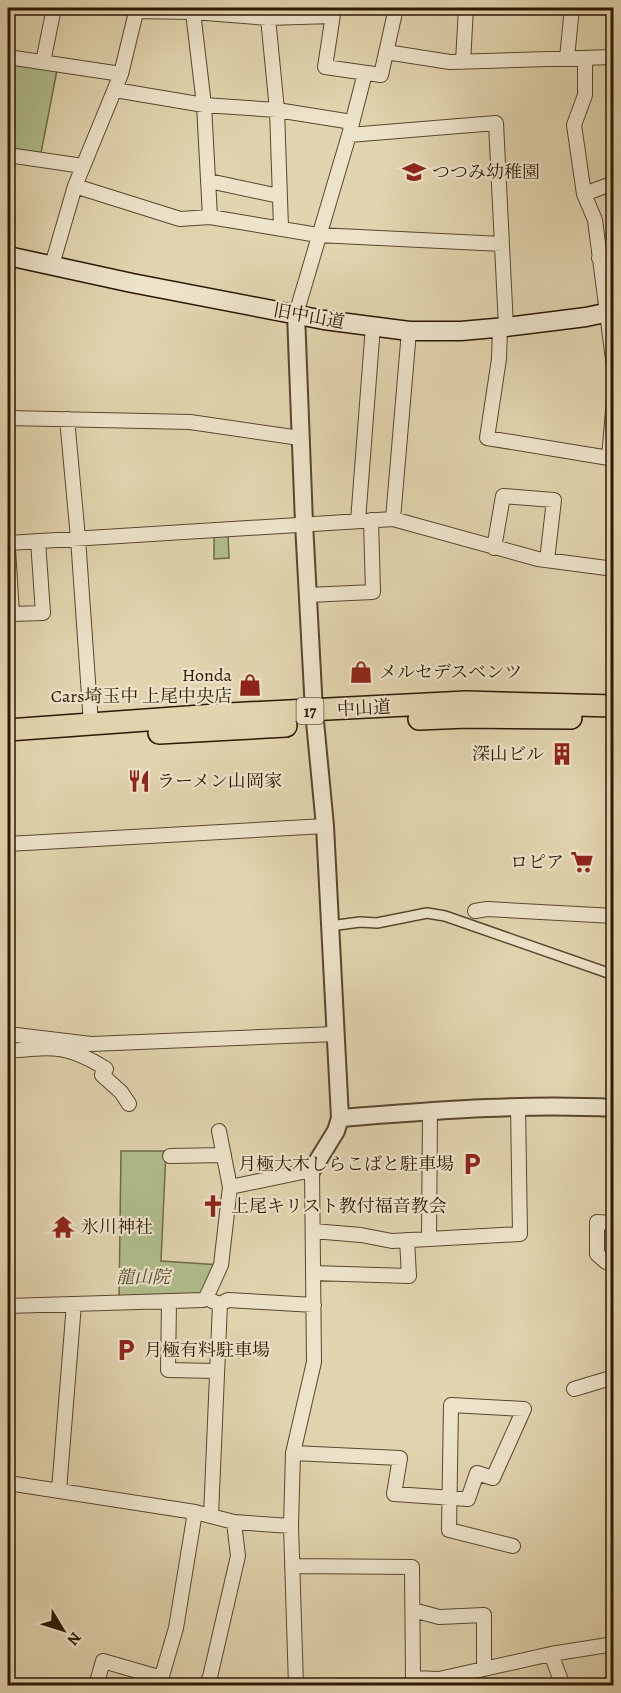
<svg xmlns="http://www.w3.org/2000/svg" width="621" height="1693" font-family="Alegreya,'Noto Serif JP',serif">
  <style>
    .green { fill: #b0bd8c; stroke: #6e6a48; stroke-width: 1.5 }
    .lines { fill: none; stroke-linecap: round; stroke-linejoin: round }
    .pedestrian-casing { stroke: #5a462e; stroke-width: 12 }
    .minor-casing { stroke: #5a462e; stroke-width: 16 }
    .tertiary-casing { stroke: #5a462e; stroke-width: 20 }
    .secondary-casing { stroke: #2d1704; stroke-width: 21 }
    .trunk-casing { stroke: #2d1704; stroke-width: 24 }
    .pedestrian { stroke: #ece3ca; stroke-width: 9 }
    .minor { stroke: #ece3ca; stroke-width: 14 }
    .tertiary { stroke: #ece3ca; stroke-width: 16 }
    .secondary { stroke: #ece3ca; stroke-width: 18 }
    .trunk { stroke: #e1d4ae; stroke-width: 21 }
    .labels { text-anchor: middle; stroke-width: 4.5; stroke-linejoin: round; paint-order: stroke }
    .shield { fill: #ece3ca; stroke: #66543f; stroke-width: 1.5 }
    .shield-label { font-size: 16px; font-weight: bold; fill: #2d1704 }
    .poi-label { font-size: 18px; fill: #2d1704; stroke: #ece3ca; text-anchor: start }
    .street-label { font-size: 18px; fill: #2d1704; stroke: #ece3ca }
    .park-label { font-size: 18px; font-style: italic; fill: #54492d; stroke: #ece3ca }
  </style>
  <rect width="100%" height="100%" fill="#e1d4ae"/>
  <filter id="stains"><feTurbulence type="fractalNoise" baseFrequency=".00333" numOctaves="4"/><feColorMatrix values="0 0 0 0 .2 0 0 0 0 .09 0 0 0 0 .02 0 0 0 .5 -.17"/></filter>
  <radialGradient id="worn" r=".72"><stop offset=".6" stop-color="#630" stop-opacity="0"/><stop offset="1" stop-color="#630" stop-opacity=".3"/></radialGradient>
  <path class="green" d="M8 59 58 65 41 153 8 149Z
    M228 534 229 558 214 559V535Z
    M121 1151H166L161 1261 221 1265 206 1298 119 1303Z"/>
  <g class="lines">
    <g class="pedestrian-casing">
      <path id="pedestrian" d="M330 926 360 922 377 923 427 913 445 916 614 975"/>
    </g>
    <g class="minor-casing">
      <path id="minor" d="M334 8 325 67 381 75 396 8
        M136 11 193 12 268 18 332 16
        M193 12 204 105 210 217
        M268 18 277 110 281 228
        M386 52 450 62 614 57
        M8 57 121 74
        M567 58 572 8
        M585 58V95L574 125 584 194 595 220 614 367
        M43 62 54 8
        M463 62 466 8
        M115 90 204 105 277 110 352 122
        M349 135 496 123 506 327
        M8 155 83 166
        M209 181 279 196
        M75 186 180 219 210 217 318 235 502 244
        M584 194 614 183
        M599 258 614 253
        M52 265 75 186 121 74 137 8
        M296 314 349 135 365 73
        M500 328 499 359 487 438 609 458 614 399
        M8 418 190 422 300 438
        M67 419 78 538 91 724
        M393 519 409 331
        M358 521 373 326
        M8 543 393 519 538 559 614 569
        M494 548 503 496 554 500 547 560
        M8 549 12 614 43 613 38 541
        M308 595 373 592 371 520
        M8 844 325 826
        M475 911 487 909 614 916
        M8 1034 91 1044 336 1034
        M8 1051C52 1047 67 1044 106 1069L102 1075 121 1092 129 1104
        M219 1131 230 1187
        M170 1156 224 1155
        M614 1223 597 1222V1254L606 1262H614
        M313 1231 361 1235 392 1241 429 1239 430 1111
        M429 1239 520 1234 518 1106
        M313 1273 409 1276 407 1240
        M169 1301 168 1370 217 1371
        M212 1301 220 1304 228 1300 314 1305
        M8 1306 203 1300 206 1298 221 1265 230 1187 312 1170 314 1362 293 1453 291 1526 296 1686
        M574 1389 614 1377
        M293 1453 400 1458 394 1494 468 1499 477 1473 493 1478 524 1409 451 1405 449 1530 513 1546
        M8 1483 195 1512 234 1522 291 1526
        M59 1490 74 1304
        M211 1516 220 1304
        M292 1566 412 1567 413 1678 439 1679 551 1654 614 1644
        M413 1610 439 1617 484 1615V1669
        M551 1654 563 1686
        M96 1686 103 1661 162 1678
        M159 1686 176 1628 195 1512
        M206 1686 210 1677 238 1556 234 1522"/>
    </g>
    <g class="tertiary-casing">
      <path id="tertiary" d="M296 314 304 523 314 711 325 826 340 1118 336 1131 312 1170
        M340 1118C431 1111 522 1103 614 1108"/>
    </g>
    <g class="secondary-casing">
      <path id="secondary" d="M8 256 132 283 324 320 409 331H461L506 327 586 317 614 311"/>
    </g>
    <g class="trunk-casing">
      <path id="trunk" d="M419 719 467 717 571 718
        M8 730 229 714 466 702 614 706
        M159 733 286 726"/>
    </g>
    <use href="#pedestrian" class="pedestrian"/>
    <use href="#minor" class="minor"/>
    <use href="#tertiary" class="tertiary"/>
    <use href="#secondary" class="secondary"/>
    <use href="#trunk" class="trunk"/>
  </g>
  <defs>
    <g id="school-bare" transform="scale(1.8)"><path d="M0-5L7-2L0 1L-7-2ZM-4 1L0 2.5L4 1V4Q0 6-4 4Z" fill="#8f2418" stroke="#ece3ca" stroke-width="2.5" paint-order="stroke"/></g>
    <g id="shop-bare" transform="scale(1.8)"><path d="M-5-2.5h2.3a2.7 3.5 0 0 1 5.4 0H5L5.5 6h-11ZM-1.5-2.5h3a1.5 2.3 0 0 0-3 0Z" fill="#8f2418" stroke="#ece3ca" stroke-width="2.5" paint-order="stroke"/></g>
    <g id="building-bare" transform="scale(1.8)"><path d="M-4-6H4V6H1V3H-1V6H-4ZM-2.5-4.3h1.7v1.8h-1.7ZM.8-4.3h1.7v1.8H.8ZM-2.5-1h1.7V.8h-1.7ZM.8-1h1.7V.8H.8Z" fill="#8f2418" stroke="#ece3ca" stroke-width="2.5" paint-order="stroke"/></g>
    <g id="restaurant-bare" transform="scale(1.8)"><path d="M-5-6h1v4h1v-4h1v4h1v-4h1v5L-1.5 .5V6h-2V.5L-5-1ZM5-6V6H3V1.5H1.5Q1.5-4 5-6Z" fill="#8f2418" stroke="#ece3ca" stroke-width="2.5" paint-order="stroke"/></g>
    <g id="supermarket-bare" transform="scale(1.8)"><path d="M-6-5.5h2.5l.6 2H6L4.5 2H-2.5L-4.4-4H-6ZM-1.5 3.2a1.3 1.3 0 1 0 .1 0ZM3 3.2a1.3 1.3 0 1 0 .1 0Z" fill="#8f2418" stroke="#ece3ca" stroke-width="2.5" paint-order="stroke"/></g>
    <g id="parking-bare" transform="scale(1.8)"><path d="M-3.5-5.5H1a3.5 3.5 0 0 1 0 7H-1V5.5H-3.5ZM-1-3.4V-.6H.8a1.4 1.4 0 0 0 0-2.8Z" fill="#8f2418" stroke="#ece3ca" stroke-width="2.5" paint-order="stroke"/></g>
    <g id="church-bare" transform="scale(1.8)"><path d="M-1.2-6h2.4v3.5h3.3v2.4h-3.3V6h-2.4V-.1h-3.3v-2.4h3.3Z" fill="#8f2418" stroke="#ece3ca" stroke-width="2.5" paint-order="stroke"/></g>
    <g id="temple-bare" transform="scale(1.8)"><path d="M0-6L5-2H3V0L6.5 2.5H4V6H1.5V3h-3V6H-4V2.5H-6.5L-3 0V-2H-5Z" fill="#8f2418" stroke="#ece3ca" stroke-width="2.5" paint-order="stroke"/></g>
  </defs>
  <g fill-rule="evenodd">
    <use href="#school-bare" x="414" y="172"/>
    <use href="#shop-bare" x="361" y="672"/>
    <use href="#shop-bare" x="250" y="685"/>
    <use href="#building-bare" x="562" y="754"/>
    <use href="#restaurant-bare" x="139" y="781"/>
    <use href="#supermarket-bare" x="582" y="862"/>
    <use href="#parking-bare" x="472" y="1164"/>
    <use href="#church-bare" x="213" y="1206"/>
    <use href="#temple-bare" x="63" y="1227"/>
    <use href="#parking-bare" x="126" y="1350"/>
  </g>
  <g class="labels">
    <rect class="shield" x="296.5" y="698" width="27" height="26" rx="4.5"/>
    <g class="shield-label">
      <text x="310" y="717">17</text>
    </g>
    <g class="poi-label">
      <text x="432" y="178">つつみ幼稚園</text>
      <text x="379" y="678">メルセデスベンツ</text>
      <text x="232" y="681" text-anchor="end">Honda<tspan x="232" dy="21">Cars埼玉中 上尾中央店</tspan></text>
      <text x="544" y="760" text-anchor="end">深山ビル</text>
      <text x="157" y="787">ラーメン山岡家</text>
      <text x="564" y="868" text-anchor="end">ロピア</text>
      <text x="454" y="1170" text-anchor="end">月極大木しらこばと駐車場</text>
      <text x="231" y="1212">上尾キリスト教付福音教会</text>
      <text x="81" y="1233">氷川神社</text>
      <text x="144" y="1356">月極有料駐車場</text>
    </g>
    <g class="street-label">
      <text transform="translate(309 316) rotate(10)" y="6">旧中山道</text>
      <text transform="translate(364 708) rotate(-3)" y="6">中山道</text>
    </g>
    <g class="park-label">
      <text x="143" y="1283">龍山院</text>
    </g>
  </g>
  <rect width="621" height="1693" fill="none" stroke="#e1d4ae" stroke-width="30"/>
  <rect x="9" y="9" width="603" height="1675" fill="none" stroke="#2d1704" stroke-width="3"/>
  <rect x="15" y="15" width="591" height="1663" fill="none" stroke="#2d1704" stroke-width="1.5"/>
  <g transform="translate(63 1630) rotate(128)" stroke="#ece3ca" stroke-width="4.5" paint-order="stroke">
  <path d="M0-4.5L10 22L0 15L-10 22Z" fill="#2d1704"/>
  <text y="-9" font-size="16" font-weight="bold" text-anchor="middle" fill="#2d1704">N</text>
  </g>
  <rect width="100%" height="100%" filter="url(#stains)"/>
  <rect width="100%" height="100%" fill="url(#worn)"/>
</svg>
